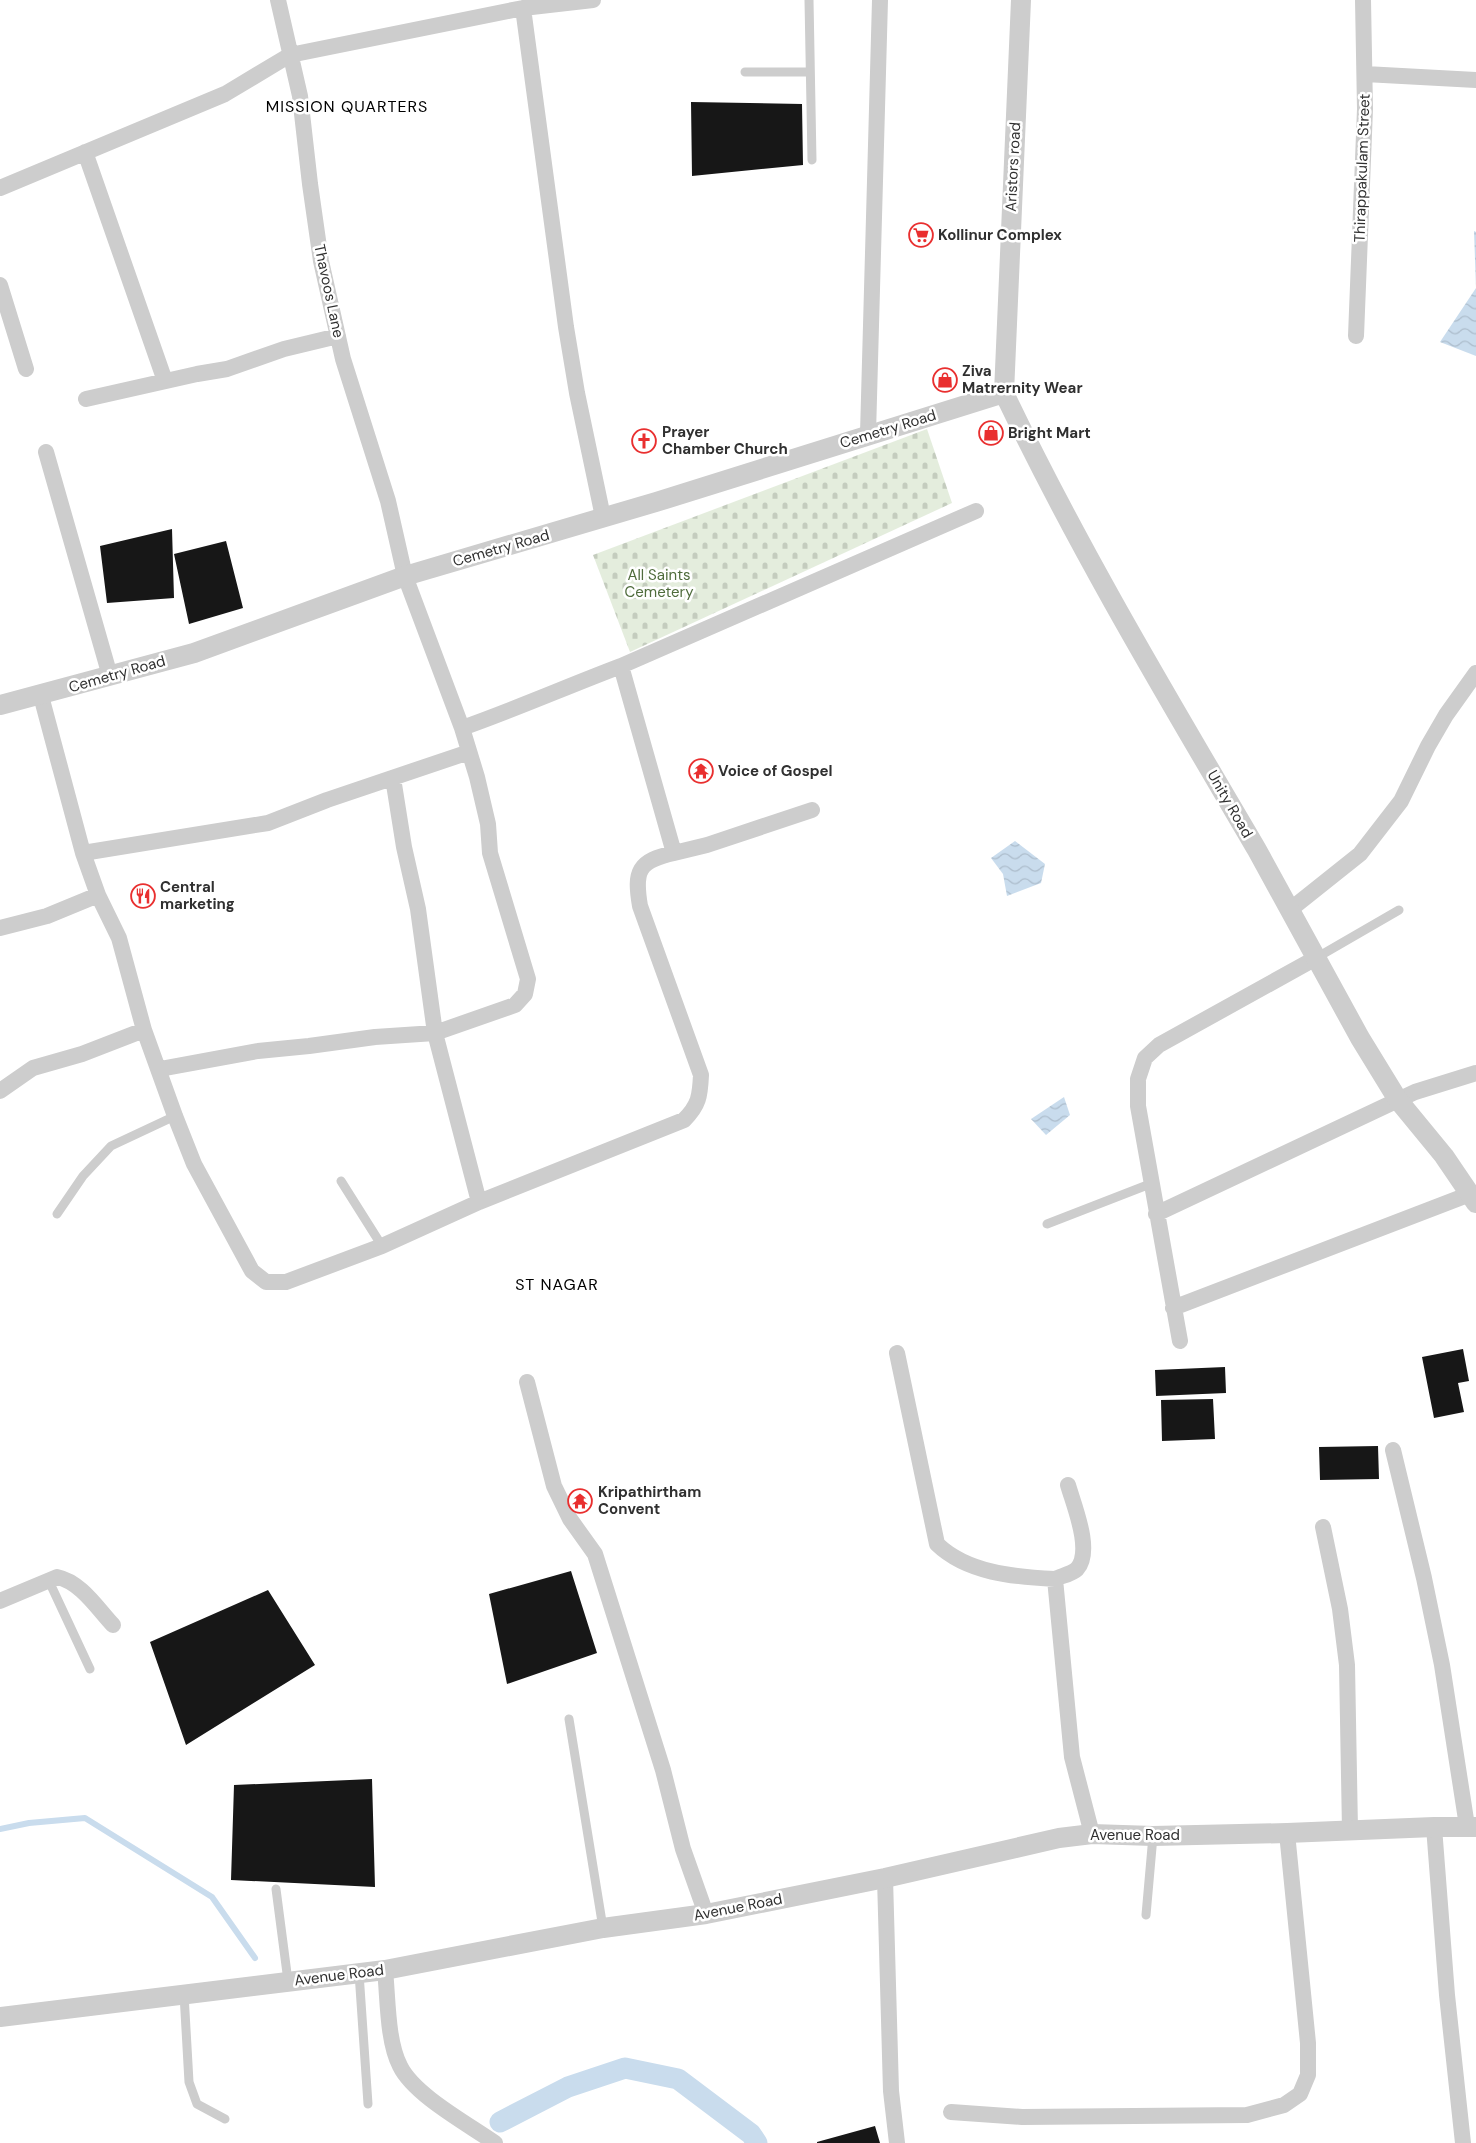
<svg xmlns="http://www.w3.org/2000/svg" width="1476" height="2143" font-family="'DM Sans',sans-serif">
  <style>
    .cemetery { fill: url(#cemetery-stones) }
    .water { fill: url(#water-waves) }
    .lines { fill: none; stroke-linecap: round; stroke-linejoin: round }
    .stream { stroke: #c9dced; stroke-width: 6 }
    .canal { stroke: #c9dced; stroke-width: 21 }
    .building { fill: #171717 }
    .service { stroke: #cdcdcd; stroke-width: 9 }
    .minor { stroke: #cdcdcd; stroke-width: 16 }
    .tertiary { stroke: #cdcdcd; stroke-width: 20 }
    .labels { text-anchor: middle; stroke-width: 5; stroke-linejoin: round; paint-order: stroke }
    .street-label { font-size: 15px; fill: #303030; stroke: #fff }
    .poi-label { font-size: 15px; font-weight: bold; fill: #303030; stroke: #fff; text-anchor: start }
    .park-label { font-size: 15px; fill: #4f6c3c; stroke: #fff }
    .neighbourhood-label { font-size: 16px; letter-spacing: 1px; fill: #000; stroke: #fff }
  </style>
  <defs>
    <pattern id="cemetery-stones" width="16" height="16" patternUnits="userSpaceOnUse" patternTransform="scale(1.25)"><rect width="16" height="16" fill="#e4eddd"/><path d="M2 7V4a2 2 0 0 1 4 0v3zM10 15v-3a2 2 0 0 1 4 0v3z" fill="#c4ccbe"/></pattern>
    <pattern id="water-waves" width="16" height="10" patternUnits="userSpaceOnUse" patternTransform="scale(1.25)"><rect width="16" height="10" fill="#c9dced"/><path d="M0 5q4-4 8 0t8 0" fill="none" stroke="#adbdcc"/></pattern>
  </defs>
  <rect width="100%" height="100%" fill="#fff"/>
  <path class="cemetery" d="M927 429 952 503 630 652 593 555Z"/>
  <path class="water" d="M1474 231 1476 232V356L1440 342 1476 288Z
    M1015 841 1045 864 1041 883 1007 896 1003 874 991 858Z
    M1064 1097 1070 1115 1046 1135 1031 1119Z"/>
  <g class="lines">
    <path class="stream" d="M0 1829 29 1823 85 1818 212 1897 255 1958"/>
    <path class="canal" d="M500 2122 568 2087 625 2068 678 2079 751 2134 757 2143"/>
  </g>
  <path class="building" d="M691 102 802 104 803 165 692 176Z
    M172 529 174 598 107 603 100 546Z
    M226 541 243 608 189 624 174 554Z
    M1463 1349 1469 1381 1458 1383 1464 1412 1434 1418 1422 1357Z
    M1225 1367 1226 1393 1156 1396 1155 1370Z
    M1213 1399 1215 1439 1162 1441 1161 1400Z
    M1378 1446 1379 1479 1320 1480 1319 1447Z
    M571 1571 597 1653 507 1684 489 1594Z
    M268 1590 315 1665 186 1745 150 1642Z
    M372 1779 375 1887 231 1880 234 1785Z
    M875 2126 880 2143H817V2142Z"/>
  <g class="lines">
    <path class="service" d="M809 0 812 160
      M745 72H810
      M1316 958 1399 910
      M341 1181 382 1246
      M57 1214 83 1176 111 1146 175 1116
      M1047 1224 1150 1184
      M48 1579 90 1669
      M569 1719 603 1928
      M276 1889 288 1981
      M1146 1915 1153 1836
      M359 1973 368 2104
      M184 1994 189 2082 197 2104 225 2119"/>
    <path class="minor" d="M278 0 300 96 310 184 321 261 343 359 388 501 405 576 462 728C516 709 568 686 621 666L674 853 707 845 812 810
      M523 8 566 327 577 393 603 517
      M1365 74 1476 80
      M85 152 165 381
      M0 188 225 94 290 55 523 8 593 0
      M0 285 26 369
      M1356 336 1365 109 1363 0
      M86 399 197 374 227 369 284 349 338 336
      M868 434 880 0
      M46 452 110 676
      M621 666 976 511
      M41 696 83 853 98 895 119 938 144 1030 175 1116 194 1164 252 1271 266 1282H286L382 1246 479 1202 684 1120C699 1105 700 1096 701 1075L640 906C634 871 638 861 674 853
      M462 728 477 777 488 824 490 853 528 979 525 994 515 1005 435 1033 479 1202
      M83 853 268 823 327 800 469 752
      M1291 909 1360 854 1401 801 1428 746 1446 715 1476 673
      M0 928 47 916 98 895
      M160 1069 258 1051 309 1046 375 1037 435 1033 418 909 404 847 393 778
      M0 1091 33 1068 82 1054 144 1030
      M1156 1214 1415 1092 1476 1073
      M1173 1308 1470 1194
      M1180 1341 1138 1106V1079L1145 1058 1159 1045 1316 958
      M897 1353 937 1544C967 1573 1014 1577 1055 1579
      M527 1382 554 1486 570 1519 595 1554 663 1770 683 1849 706 1914
      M1393 1450 1424 1578 1442 1665 1467 1826
      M1068 1485C1074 1506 1093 1551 1077 1569 1072 1574 1061 1576 1055 1579L1072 1757 1092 1834
      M1323 1527 1340 1609 1347 1665 1350 1830
      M0 1601 57 1577C81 1582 97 1608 113 1625
      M1434 1827 1447 1995 1463 2143
      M885 1878 891 2091 897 2143
      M385 1970C388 1998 387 2041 400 2066 414 2095 468 2124 495 2143
      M951 2112 1022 2117 1247 2115 1284 2105 1300 2094 1308 2075V2043L1287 1833"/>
    <path class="tertiary" d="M1021 0 1004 393C1079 550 1169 700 1257 850L1360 1038 1398 1100 1444 1156 1476 1203
      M0 705 194 653 405 576 656 502 1004 393
      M0 2017 385 1970 603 1928 706 1914 885 1878 1059 1838 1092 1834 1153 1836 1287 1833 1434 1827H1476"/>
  </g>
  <defs>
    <g id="supermarket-ring" transform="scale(1.25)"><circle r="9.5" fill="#fff" stroke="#e92f2f" stroke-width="1.5"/><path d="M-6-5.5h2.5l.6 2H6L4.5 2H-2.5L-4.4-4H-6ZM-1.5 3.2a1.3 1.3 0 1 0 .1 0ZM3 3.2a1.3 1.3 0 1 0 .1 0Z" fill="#e92f2f"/></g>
    <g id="shop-ring" transform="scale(1.25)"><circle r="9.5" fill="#fff" stroke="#e92f2f" stroke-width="1.5"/><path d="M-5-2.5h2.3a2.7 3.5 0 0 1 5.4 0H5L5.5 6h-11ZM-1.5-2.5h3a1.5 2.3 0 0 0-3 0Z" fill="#e92f2f"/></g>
    <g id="church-ring" transform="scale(1.25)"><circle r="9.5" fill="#fff" stroke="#e92f2f" stroke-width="1.5"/><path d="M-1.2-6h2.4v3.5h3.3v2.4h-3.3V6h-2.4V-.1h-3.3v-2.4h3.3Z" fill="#e92f2f"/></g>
    <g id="temple-ring" transform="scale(1.25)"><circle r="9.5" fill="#fff" stroke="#e92f2f" stroke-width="1.5"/><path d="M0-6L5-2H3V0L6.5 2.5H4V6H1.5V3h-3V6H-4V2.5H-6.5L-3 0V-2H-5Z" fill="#e92f2f"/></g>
    <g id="restaurant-ring" transform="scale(1.25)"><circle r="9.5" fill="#fff" stroke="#e92f2f" stroke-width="1.5"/><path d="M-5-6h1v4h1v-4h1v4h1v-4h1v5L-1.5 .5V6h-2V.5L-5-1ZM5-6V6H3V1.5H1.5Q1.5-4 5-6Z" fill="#e92f2f"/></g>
  </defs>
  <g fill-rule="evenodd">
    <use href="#supermarket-ring" x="921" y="235"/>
    <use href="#shop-ring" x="945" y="380"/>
    <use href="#shop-ring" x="991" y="433"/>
    <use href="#church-ring" x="644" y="441"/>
    <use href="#temple-ring" x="701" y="771"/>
    <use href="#restaurant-ring" x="143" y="896"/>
    <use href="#temple-ring" x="580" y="1501"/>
  </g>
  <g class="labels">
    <g class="street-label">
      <text transform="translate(1013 167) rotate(-87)" y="5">Aristors road</text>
      <text transform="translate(1362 168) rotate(-88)" y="5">Thirappakulam Street</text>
      <text transform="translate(329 291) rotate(78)" y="5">Thavoos Lane</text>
      <text transform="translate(888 429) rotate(-17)" y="5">Cemetry Road</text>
      <text transform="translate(501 548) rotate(-16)" y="5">Cemetry Road</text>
      <text transform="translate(117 674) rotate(-16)" y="5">Cemetry Road</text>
      <text transform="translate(1230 804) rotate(60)" y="5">Unity Road</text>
      <text x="1135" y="1840">Avenue Road</text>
      <text transform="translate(738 1907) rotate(-11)" y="5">Avenue Road</text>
      <text transform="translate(339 1975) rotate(-7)" y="5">Avenue Road</text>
    </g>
    <g class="poi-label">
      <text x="938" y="240">Kollinur Complex</text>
      <text x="962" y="376">Ziva<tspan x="962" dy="17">Matrernity Wear</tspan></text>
      <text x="662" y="437">Prayer<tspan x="662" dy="17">Chamber Church</tspan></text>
      <text x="1008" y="438">Bright Mart</text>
      <text x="718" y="776">Voice of Gospel</text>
      <text x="160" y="892">Central<tspan x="160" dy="17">marketing</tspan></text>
      <text x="598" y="1497">Kripathirtham<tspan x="598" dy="17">Convent</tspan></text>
    </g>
    <g class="park-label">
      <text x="659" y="580">All Saints<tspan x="659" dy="17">Cemetery</tspan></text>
    </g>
    <g class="neighbourhood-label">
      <text x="347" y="112">MISSION QUARTERS</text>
      <text x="557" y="1290">ST NAGAR</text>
    </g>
  </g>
</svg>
